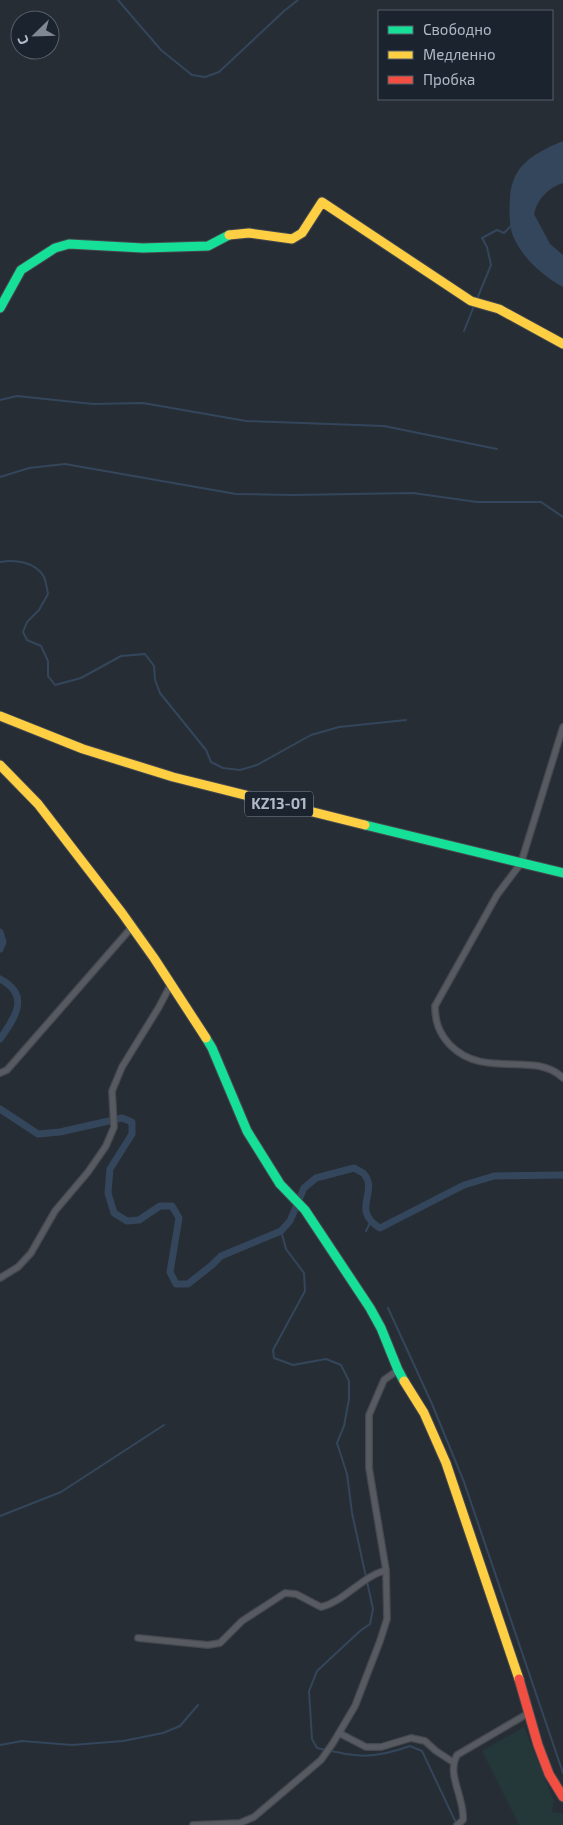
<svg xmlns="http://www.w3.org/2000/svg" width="563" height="1825" font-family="'Exo 2',sans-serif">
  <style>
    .green { fill: #24383a }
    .water { fill: #34465c }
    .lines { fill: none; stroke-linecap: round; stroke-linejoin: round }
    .stream { stroke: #34465c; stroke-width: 2 }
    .canal { stroke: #34465c; stroke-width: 7 }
    .street-casing { stroke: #45494f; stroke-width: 8 }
    .fast-casing { stroke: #45494f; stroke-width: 11 }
    .slow-casing { stroke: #45494f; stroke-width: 11 }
    .jam-casing { stroke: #45494f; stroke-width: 11 }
    .street { stroke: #575b61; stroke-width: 5.5 }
    .fast { stroke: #16e098; stroke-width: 9 }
    .slow { stroke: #ffcf43; stroke-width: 9 }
    .jam { stroke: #f24e42; stroke-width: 9 }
    .labels { text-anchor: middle; stroke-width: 5; stroke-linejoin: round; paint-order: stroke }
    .shield { fill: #1b232e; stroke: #838c98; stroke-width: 1 }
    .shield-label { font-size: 15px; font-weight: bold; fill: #b0b9c5 }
  </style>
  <rect width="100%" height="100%" fill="#272d34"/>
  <path class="green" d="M524 1727 554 1801 552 1812 563 1814V1825H519L482 1751Z"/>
  <path class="water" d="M563 141V183C548 188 538 198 534 214L550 244 563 255V287C543 276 523 259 513 236 509 225 509 210 510 198 510 187 515 172 524 164 535 153 549 147 563 141Z"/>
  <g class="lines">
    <path class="stream" d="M118 0 161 50 192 75 205 77 219 72 284 11 298 0
      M477 299 491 265 487 247 482 238 497 230 504 233 513 224
      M464 331 474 306
      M0 400 17 396 93 404 143 403 246 421 384 426 497 449
      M0 477 29 468 65 464 236 494 292 495 413 493 477 502H541L563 517
      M0 562C15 559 36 562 44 577 46 582 47 589 48 594L39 610 27 622 23 632 27 640 41 646 48 661V676L55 685 81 678 121 656 145 654 154 666 155 680 160 693 206 750 211 762 223 768 240 770 257 765 311 735 339 727 406 720
      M281 1231 286 1249 304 1273 305 1291 273 1350 274 1358 293 1365 326 1359 341 1365 349 1381V1399L344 1426 337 1443 347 1474 352 1513 373 1609 370 1624 360 1631 317 1671 309 1691 312 1739 317 1748C356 1757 371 1760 410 1746L422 1751 457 1825
      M366 1231 370 1223
      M388 1308 432 1404 464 1482 563 1773
      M0 1516 61 1492 164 1425
      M0 1745 22 1741 72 1745 123 1741 163 1733 180 1726 198 1705"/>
    <path class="canal" d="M0 932 3 942 0 949
      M0 979C31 995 15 1018 0 1039
      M0 1109 38 1134 60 1132 122 1118 132 1122V1134L110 1169 108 1193 114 1213 127 1221 139 1220 160 1206H172L179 1218 170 1272 176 1284H188L212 1265 221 1256 281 1231 290 1221 304 1188 316 1178 354 1168C357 1170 362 1172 364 1174 379 1192 350 1210 380 1228L464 1185 494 1176 563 1175"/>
    <g class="street-casing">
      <path id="street" d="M563 727 521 863 497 895 435 1006C435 1022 439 1033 450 1045 484 1080 535 1050 563 1078
        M0 1073 7 1070 132 927
        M0 1278 18 1267 31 1253 55 1211 88 1172 106 1146 114 1127 112 1091 122 1067 159 1007 171 984
        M138 1638 208 1645 220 1643 242 1621 285 1593 296 1594 321 1607C345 1601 361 1577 386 1570
        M339 1733 366 1747H381L411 1738 425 1741 436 1751 453 1762
        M193 1825 240 1823 254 1817 321 1760 333 1743 355 1706 380 1641 387 1619 386 1570 369 1468V1415L384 1380 398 1370
        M457 1825 463 1820C465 1798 446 1775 457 1755L527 1714"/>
    </g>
    <g class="fast-casing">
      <path id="fast" d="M0 308 21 270 55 248 69 244 143 248 208 246 229 235
        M365 825 563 873
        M206 1038 212 1048 247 1131 280 1184 305 1210 370 1308 381 1328 398 1370 404 1381"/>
    </g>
    <g class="slow-casing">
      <path id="slow" d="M229 235 249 233 292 239 302 233 322 202 471 301 499 309 563 344
        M0 716 83 749 173 777 365 825
        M0 765 38 804 122 913 154 958 206 1038
        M404 1381 424 1413 446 1463 519 1679"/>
    </g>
    <g class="jam-casing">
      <path id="jam" d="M519 1679 538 1745 549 1774 563 1797"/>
    </g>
    <use href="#street" class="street"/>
    <use href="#fast" class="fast"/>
    <use href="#slow" class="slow"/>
    <use href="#jam" class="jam"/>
  </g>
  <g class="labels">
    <rect class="shield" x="245" y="791.5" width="68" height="25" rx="4"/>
    <g class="shield-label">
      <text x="279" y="809">KZ13-01</text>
    </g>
  </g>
  <rect x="378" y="10" width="175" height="90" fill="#1b232e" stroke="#575f6a"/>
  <rect x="388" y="26" width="25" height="8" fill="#16e098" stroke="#575f6a"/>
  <text x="423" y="35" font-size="15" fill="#b0b9c5">Свободно</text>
  <rect x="388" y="51" width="25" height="8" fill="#ffcf43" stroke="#575f6a"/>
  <text x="423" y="60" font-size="15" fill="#b0b9c5">Медленно</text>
  <rect x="388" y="76" width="25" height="8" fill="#f24e42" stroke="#575f6a"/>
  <text x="423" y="85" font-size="15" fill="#b0b9c5">Пробка</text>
  <g transform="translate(35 35) rotate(247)"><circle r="24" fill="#1b232e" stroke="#575f6a"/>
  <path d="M0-4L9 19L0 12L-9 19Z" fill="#808892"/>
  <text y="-8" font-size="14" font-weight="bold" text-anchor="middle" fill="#b0b9c5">С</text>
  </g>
</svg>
